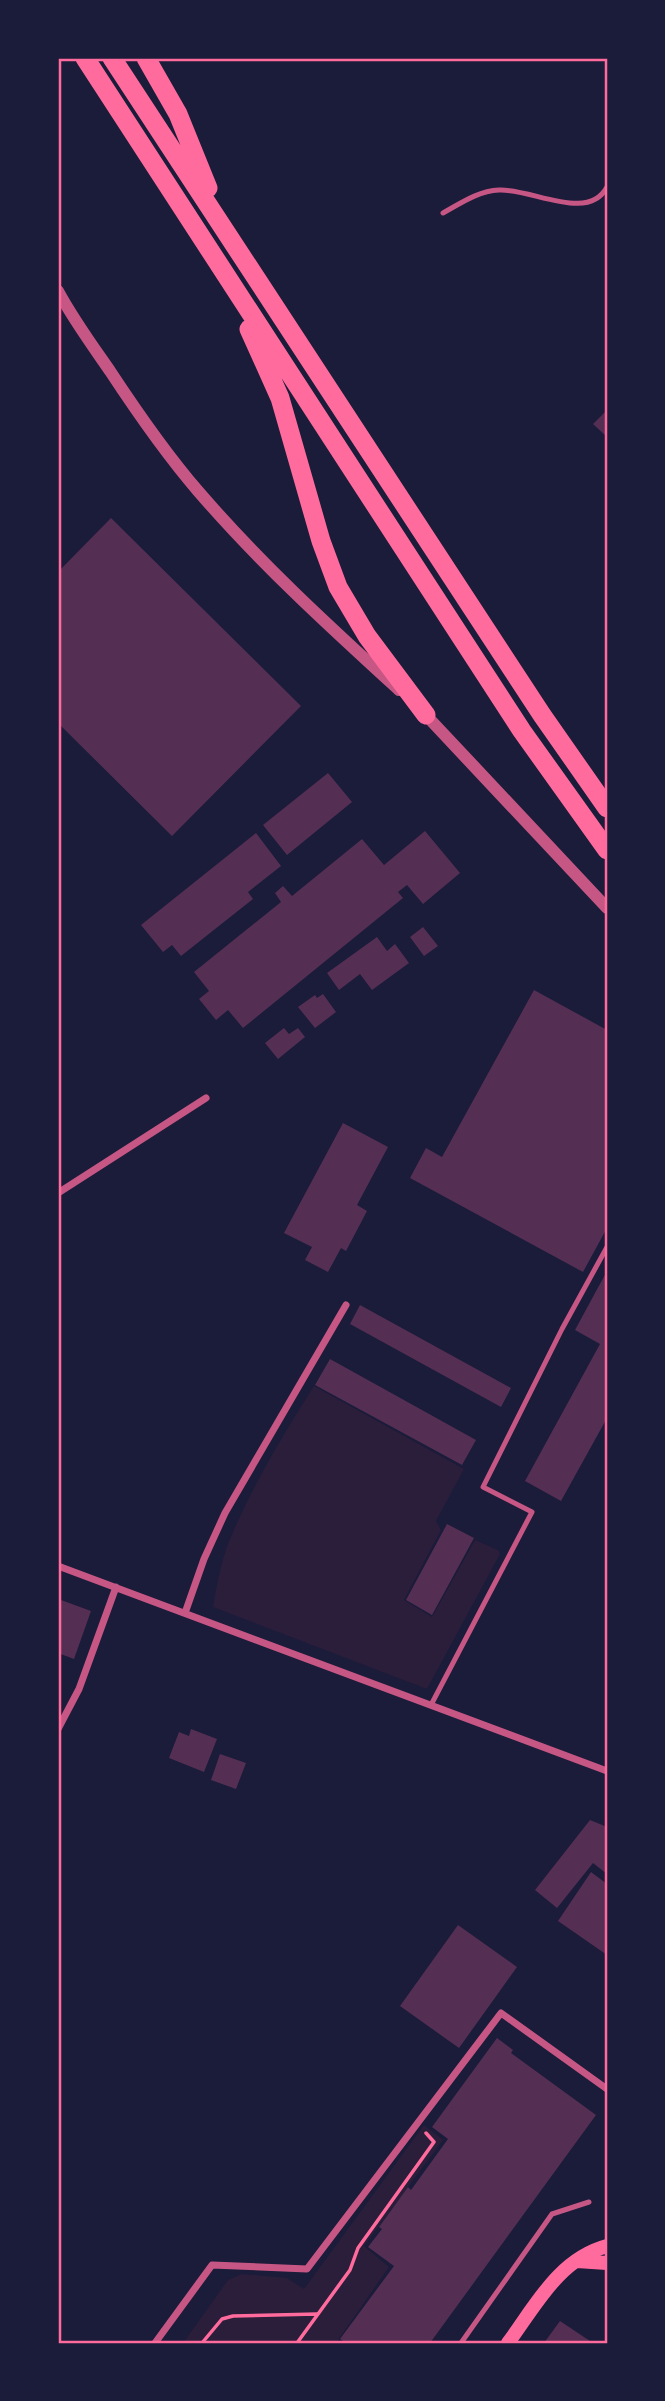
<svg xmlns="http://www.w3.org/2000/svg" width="665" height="2401" font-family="'Noto Sans',sans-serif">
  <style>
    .green { fill: #2a1e3b }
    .building { fill: #542f53 }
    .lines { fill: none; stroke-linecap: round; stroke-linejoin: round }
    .path { stroke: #ff6b9d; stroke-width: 3.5 }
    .service { stroke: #c65784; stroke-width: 5 }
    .minor { stroke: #c65784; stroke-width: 7 }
    .tertiary { stroke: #c65784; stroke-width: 12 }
    .secondary { stroke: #ff6b9d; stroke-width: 14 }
    .trunk { stroke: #ff6b9d; stroke-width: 19 }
    .neatline { fill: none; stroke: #ff6b9d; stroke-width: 2.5 }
  </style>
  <rect width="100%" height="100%" fill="#1b1b3a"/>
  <path class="green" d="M314 1386 464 1469 436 1521 441 1530 404 1600 432 1617 475 1540 498 1550 500 1554 427 1689 213 1607C217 1585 221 1560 230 1539 251 1488 284 1433 314 1386Z
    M424 2125 443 2140 364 2246 389 2267 336 2343H183L228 2280 242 2274 287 2278 304 2289Z"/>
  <path class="building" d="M607 410V437L593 424Z
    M111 518 301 706 172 836 58 723V572Z
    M328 773 352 802 287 855 263 825Z
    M425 831 460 873 423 904 407 885 398 892 403 898 243 1028 228 1010 216 1020 199 999 209 991 194 972 281 902 275 893 283 886 292 896 362 839 384 865Z
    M256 833 281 866 248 892 253 899 181 956 172 945 163 952 141 925Z
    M423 927 438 946 424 956 410 937Z
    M377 937 387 951 395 944 409 963 372 990 360 974 339 990 327 973Z
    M534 990 607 1030V1228L583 1272 410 1178 426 1148 442 1157Z
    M323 994 336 1012 315 1028 298 1007 315 995 317 998Z
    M284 1028 289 1034 298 1028 305 1037 278 1059 265 1043Z
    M343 1123 388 1147 357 1205 367 1211 346 1251 341 1248 328 1272 305 1260 312 1247 284 1233Z
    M607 1271V1418L561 1501 525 1481 600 1344 575 1330Z
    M360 1305 511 1388 501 1407 350 1324Z
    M330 1359 476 1440 462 1465 315 1385Z
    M447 1524 474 1538 432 1615 406 1600Z
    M61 1600 91 1611 74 1659 58 1653V1610Z
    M191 1729 217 1739 204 1772 169 1758 179 1732 189 1736Z
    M220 1754 246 1763 236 1789 211 1780Z
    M590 1820 607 1827V1874L593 1863 557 1908 535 1890Z
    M591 1872 607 1884V1955L558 1921Z
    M458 1925 517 1967 459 2048 400 2006Z
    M497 2038 513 2050 511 2053 596 2115 430 2343H346L340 2339 394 2266 368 2247 382 2229 379 2227 408 2187 411 2190 448 2139 432 2127Z
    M560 2321 593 2343H544Z"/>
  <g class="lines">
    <path class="path" d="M202 2343 222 2319 233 2316 317 2314
      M297 2343 350 2270 358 2248 434 2142 426 2133"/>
    <path class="service" d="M443 213C461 203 478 191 499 190 531 188 588 223 607 187
      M431 1705 532 1512 483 1487 562 1329 607 1247
      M461 2343 552 2214 589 2202"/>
    <path class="minor" d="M58 1193 206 1098
      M58 1566 607 1771
      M185 1613 204 1559 225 1513 346 1305
      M58 1729 79 1689 116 1587
      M155 2343 212 2265 307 2269 501 2013 607 2089"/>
    <path class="tertiary" d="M58 291C73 319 92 345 110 371 137 412 166 454 198 491 260 563 329 626 399 690
      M423 712 607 908"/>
    <path class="secondary" d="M577 2261 607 2263
      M508 2343C536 2305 559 2259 607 2246"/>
    <path class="trunk" d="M85 58 522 731 607 850
      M112 58 542 715 607 808
      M146 58 178 114 208 188
      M249 329 280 398 321 541 338 587 367 636 426 715"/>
  </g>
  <rect width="665" height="2401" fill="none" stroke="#1b1b3a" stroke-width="119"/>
  <rect x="60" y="60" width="546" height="2282" class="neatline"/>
</svg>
